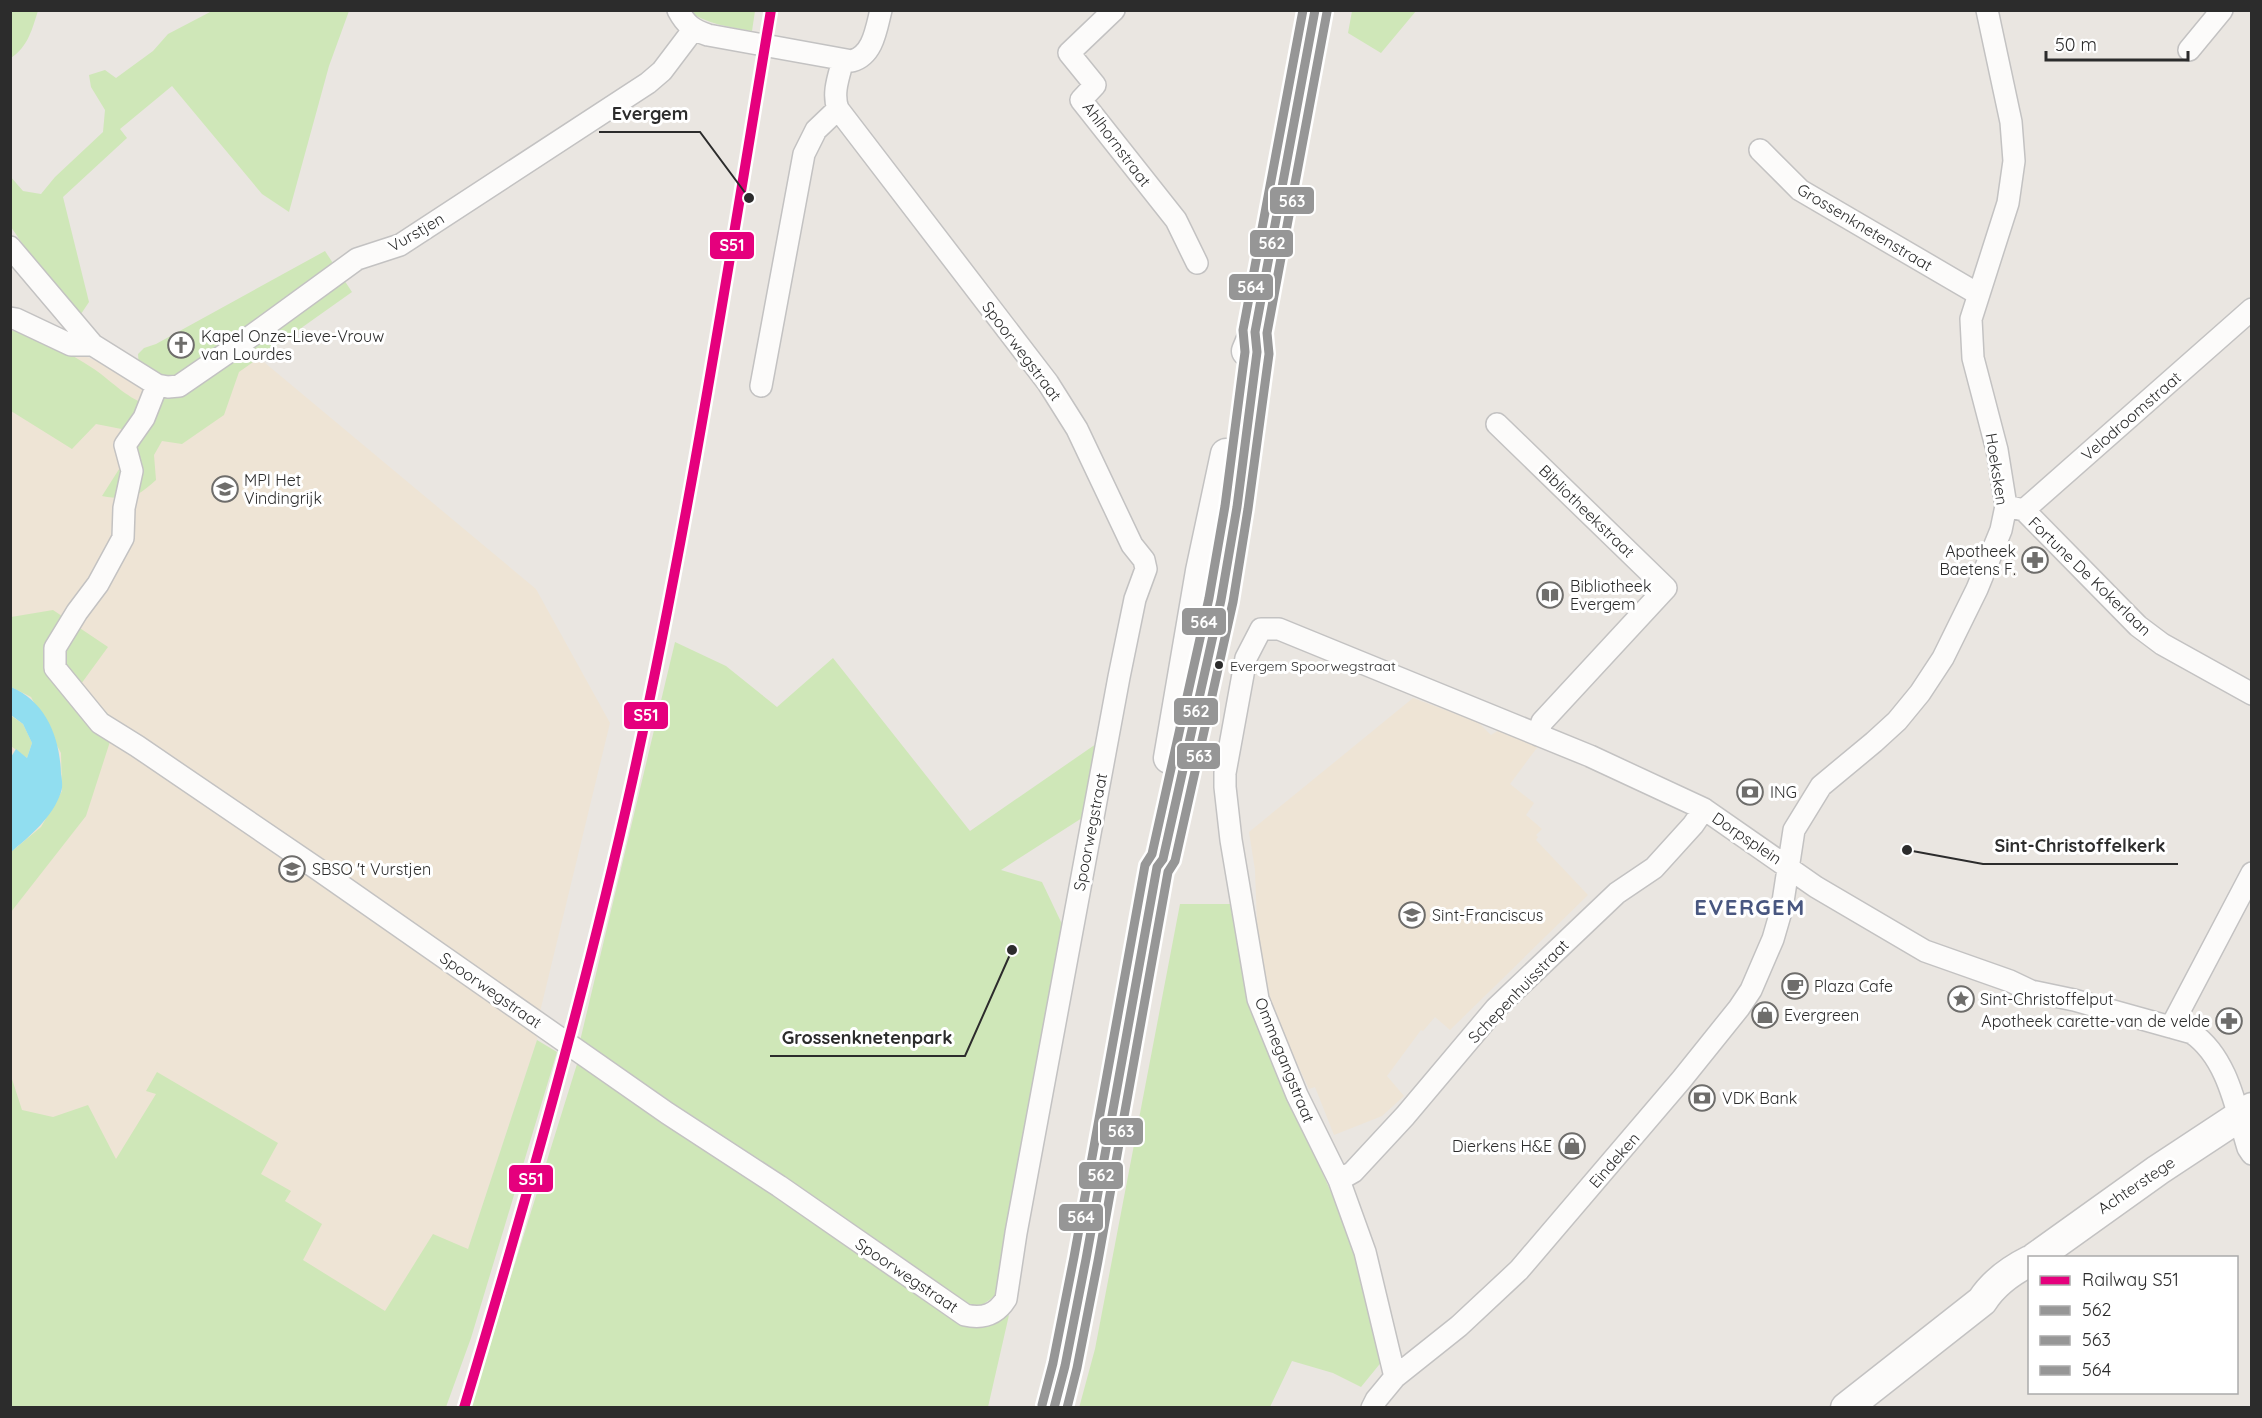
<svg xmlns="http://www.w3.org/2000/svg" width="2262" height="1418" font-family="Quicksand,sans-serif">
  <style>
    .education { fill: #eee4d5 }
    .green { fill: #cfe7b8 }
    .water { fill: #91def0 }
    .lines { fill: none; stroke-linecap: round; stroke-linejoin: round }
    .street-casing { stroke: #c3c2c2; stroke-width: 24 }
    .secondary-casing { stroke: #c3c2c2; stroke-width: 33 }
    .street { stroke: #fcfbfa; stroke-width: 21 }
    .secondary { stroke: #fcfbfa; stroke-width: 30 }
    .bus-1-casing { stroke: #fff; stroke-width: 14 }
    .bus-2-casing { stroke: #fff; stroke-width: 14 }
    .bus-3-casing { stroke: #fff; stroke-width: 14 }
    .bus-1 { stroke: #969696; stroke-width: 9 }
    .bus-2 { stroke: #969696; stroke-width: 9 }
    .bus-3 { stroke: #969696; stroke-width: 9 }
    .rail-1-casing { stroke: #fff; stroke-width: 15 }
    .rail-1 { stroke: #e5007d; stroke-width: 10 }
    .bus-dot { fill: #2c2c2c; stroke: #fff; stroke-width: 2 }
    .labels { text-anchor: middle; stroke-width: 6; stroke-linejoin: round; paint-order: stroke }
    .bus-label { font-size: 14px; fill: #2c2c2c; stroke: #fff; text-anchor: start }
    .street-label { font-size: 16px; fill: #2c2c2c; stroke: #fff }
    .poi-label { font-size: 16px; fill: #2c2c2c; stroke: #fff; text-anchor: start }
    .district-label { font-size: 22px; font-weight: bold; letter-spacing: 1.5px; fill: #495780; stroke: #fff }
    .leader { fill: none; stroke: #2c2c2c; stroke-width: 2 }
    .callout-dot { fill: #2c2c2c; stroke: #fff; stroke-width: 2 }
    .callout-label { font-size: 18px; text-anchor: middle; font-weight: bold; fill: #2c2c2c; stroke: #fff; stroke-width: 6; stroke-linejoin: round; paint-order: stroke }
    .line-badge { stroke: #fff; stroke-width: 2 }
    .badge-label { font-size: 16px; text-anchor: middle; font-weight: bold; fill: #fff }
  </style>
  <rect width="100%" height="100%" fill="#eae6e1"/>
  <path class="education" d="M10 324 136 378 247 348 536 589 610 723 539 1016 537 1040 416 1407H11Z
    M1413 698 1478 722 1491 735 1499 730 1539 745 1510 784 1534 803 1526 815 1542 829 1536 835 1538 837 1536 840 1588 895 1450 1030 1435 1017 1423 1031 1421 1030 1387 1076 1404 1096 1382 1116 1334 1135 1315 1087 1309 1089 1281 1029 1270 997 1258 950 1255 870 1249 832Z"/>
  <path class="green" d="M11 10 38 11C32 29 28 47 11 58Z
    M212 11H349L329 66 289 212 262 194 172 86 120 129 127 138 63 197 89 302 81 314 24 246 11 227 10 176 23 191 41 194 55 177 103 132 105 110 91 87 89 75 105 70 116 78 153 51 168 34Z
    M688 11H755L752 31C729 27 707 24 688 11Z
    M1352 11V10L1416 11 1381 53 1348 33Z
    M325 251 352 292 239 372 224 415 182 444 162 441 154 455 156 480C136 498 129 501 102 496L142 433 96 424 72 449 11 411 10 330C41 337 68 352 94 369 113 382 128 400 152 406L164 399 156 372 139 367 138 354 144 348 156 344Z
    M53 610 108 647 81 684 116 723 86 816 11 912V852L41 827 62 791 61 753 31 697 11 687V617Z
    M675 642 726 666 777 707 833 658 970 831 1096 744 1082 818 1001 870 1042 882 1062 924 995 1296 982 1305H966L580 1041Z
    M10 715 23 724 32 743 27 758 11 746Z
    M1180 904H1230L1249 1005 1337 1206 1358 1264 1383 1360 1361 1387 1333 1373 1292 1361 1270 1407 1079 1408 1095 1349Z
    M537 1040 557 1052 471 1338 446 1407H11V1076L22 1110 53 1117 88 1105 116 1159 156 1094 146 1091 157 1072 278 1143 261 1174 291 1191 285 1201 322 1224 303 1260 385 1311 433 1234 468 1249Z
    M577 1064 973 1326 991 1325 1009 1315 988 1407 470 1408Z"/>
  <path class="water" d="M11 687C46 702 60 737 61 774 62 779 63 787 61 792 53 817 30 836 11 852V757L16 749 27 758 32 743 23 724 11 715Z"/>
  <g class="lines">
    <g class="street-casing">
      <path id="street" d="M678 10C686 25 693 30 708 35L852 61C873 55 876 30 881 10
        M1114 10 1069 53 1095 85 1081 100 1176 220 1197 263
        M2189 50 2222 10
        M1760 150 1800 190 1978 294
        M10 247 93 345 157 385 168 387 179 386 243 342 357 259 400 245 648 83 662 71 693 30
        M10 318 16 319 71 345H93
        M157 385 144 418 125 445 132 471 124 508 123 538 98 584 77 612 55 648V668L100 723 137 746 319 870 667 1113 779 1186 965 1315C983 1319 996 1315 1006 1299L1016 1233 1119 677 1135 599 1146 569 1144 560 1132 545 1077 429 1048 383 838 109C832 93 839 76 843 60
        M761 386 804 154 816 130 838 109
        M1497 424 1666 588 1542 722 1538 735
        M2006 506 2024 510 2252 309
        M2024 510 2138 626 2162 644 2252 694
        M2171 1027 2252 873
        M1339 1180 1353 1172 1405 1116 1496 1008 1617 893 1654 868 1693 825 1704 809
        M1395 1377 1365 1252 1339 1180 1297 1095 1258 999 1231 840 1225 787V773L1246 658 1261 629H1279L1590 756 1704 809 1816 887 1925 951 2010 981 2031 991 2074 1000 2192 1033C2228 1058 2236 1109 2248 1148L2252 1154
        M1372 1408 1376 1400 1395 1377 1459 1326 1519 1270 1682 1079 1739 1008 1751 990 1773 939 1782 908 1794 830 1821 786 1874 742 1897 721 1920 693 1943 658 1977 589 2001 530 2006 506 1997 450 1973 358 1971 319 2008 203 2014 161 2011 122 1987 10"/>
    </g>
    <g class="secondary-casing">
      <path id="secondary" d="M1247 351 1255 332 1315 10
        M1169 758 1201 571 1226 454
        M2035 1258 2158 1170 2252 1108
        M1054 1408 1065 1366 1086 1259 1157 867 1163 859C1180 772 1205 687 1221 600 1237 518 1246 435 1257 352L1255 332
        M1846 1408 1982 1301C1993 1284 2012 1270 2030 1261"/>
    </g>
    <use href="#street" class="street"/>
    <use href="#secondary" class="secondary"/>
    <g class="bus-1-casing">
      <path id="bus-1" d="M1054 1408 1065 1366 1086 1259 1157 867 1163 859 1221 600 1237 507 1257 352 1255 332 1315 10"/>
    </g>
    <g class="bus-2-casing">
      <path id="bus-2" d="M1067 1408 1077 1368 1098 1261 1168 872 1175 861 1233 602 1248 509 1269 354 1267 333 1327 12"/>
    </g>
    <g class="bus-3-casing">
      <path id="bus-3" d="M1042 1405 1053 1363 1074 1257 1145 865 1152 854 1209 598 1225 506 1245 352 1243 330 1303 10"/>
    </g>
    <use href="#bus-1" class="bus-1"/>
    <use href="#bus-2" class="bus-2"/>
    <use href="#bus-3" class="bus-3"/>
    <g class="rail-1-casing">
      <path id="rail-1" d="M464 1408C526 1201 585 993 632 782 688 527 728 268 771 10"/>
    </g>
    <use href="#rail-1" class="rail-1"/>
  </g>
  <defs>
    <g id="church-ring" transform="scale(1.35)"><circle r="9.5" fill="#fff" stroke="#6e6d6b" stroke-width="1.5"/><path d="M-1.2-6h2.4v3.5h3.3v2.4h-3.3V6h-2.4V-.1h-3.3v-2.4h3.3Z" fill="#6e6d6b"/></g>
    <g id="school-ring" transform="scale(1.35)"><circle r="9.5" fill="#fff" stroke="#6e6d6b" stroke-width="1.5"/><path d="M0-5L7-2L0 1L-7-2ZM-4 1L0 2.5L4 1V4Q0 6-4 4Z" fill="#6e6d6b"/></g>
    <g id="pharmacy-ring" transform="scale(1.35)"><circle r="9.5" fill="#fff" stroke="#6e6d6b" stroke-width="1.5"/><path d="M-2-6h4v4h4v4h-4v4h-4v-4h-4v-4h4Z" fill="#6e6d6b"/></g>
    <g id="library-ring" transform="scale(1.35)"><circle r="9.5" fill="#fff" stroke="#6e6d6b" stroke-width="1.5"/><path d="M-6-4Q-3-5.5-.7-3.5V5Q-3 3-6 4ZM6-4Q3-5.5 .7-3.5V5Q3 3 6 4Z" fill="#6e6d6b"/></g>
    <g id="bank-ring" transform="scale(1.35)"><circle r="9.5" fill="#fff" stroke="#6e6d6b" stroke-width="1.5"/><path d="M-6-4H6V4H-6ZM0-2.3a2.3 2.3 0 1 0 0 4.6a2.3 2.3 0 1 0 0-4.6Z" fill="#6e6d6b"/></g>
    <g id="cafe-ring" transform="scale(1.35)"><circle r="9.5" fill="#fff" stroke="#6e6d6b" stroke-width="1.5"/><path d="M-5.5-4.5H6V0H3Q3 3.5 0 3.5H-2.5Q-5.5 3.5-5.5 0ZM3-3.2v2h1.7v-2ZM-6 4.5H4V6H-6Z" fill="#6e6d6b"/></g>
    <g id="sight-ring" transform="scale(1.35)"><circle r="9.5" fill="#fff" stroke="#6e6d6b" stroke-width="1.5"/><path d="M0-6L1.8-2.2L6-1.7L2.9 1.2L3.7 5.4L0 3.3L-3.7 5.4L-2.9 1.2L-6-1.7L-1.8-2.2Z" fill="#6e6d6b"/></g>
    <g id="shop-ring" transform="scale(1.35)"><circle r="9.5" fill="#fff" stroke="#6e6d6b" stroke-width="1.5"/><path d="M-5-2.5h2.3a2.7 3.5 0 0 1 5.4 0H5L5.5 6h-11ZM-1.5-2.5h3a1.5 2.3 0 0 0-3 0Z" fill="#6e6d6b"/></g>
  </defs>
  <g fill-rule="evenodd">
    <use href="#church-ring" x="181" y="345"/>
    <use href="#school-ring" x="225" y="489"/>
    <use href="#pharmacy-ring" x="2035" y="560"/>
    <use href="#library-ring" x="1550" y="595"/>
    <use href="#bank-ring" x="1750" y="792"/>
    <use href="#school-ring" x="292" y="869"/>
    <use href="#school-ring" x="1412" y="915"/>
    <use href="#cafe-ring" x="1795" y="986"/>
    <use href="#sight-ring" x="1961" y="999"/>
    <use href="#shop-ring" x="1765" y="1015"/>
    <use href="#pharmacy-ring" x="2229" y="1021"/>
    <use href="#bank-ring" x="1702" y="1098"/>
    <use href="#shop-ring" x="1572" y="1146"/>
  </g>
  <circle class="bus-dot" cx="1219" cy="665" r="5"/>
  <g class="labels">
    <g class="bus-label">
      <text x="1230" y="671">Evergem Spoorwegstraat</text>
    </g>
    <g class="street-label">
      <text transform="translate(1117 144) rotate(53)" y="6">Ahlhornstraat</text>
      <text transform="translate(1865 227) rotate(31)" y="6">Grossenknetenstraat</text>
      <text transform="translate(416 232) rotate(-30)" y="6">Vurstjen</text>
      <text transform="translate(1022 351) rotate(53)" y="6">Spoorwegstraat</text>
      <text transform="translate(2131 416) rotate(-41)" y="6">Velodroomstraat</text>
      <text transform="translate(1997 469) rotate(81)" y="6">Hoeksken</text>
      <text transform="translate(1587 511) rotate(44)" y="6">Bibliotheekstraat</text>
      <text transform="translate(2090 576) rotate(44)" y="6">Fortune De Kokerlaan</text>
      <text transform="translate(1090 832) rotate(-79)" y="6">Spoorwegstraat</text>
      <text transform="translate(1747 838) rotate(34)" y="6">Dorpsplein</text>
      <text transform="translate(491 990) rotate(35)" y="6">Spoorwegstraat</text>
      <text transform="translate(1518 991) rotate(-46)" y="6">Schepenhuisstraat</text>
      <text transform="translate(1285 1060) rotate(68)" y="6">Ommegangstraat</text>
      <text transform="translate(1614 1160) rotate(-49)" y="6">Eindeken</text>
      <text transform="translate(2136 1185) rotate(-34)" y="6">Achterstege</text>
      <text transform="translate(907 1275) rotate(34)" y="6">Spoorwegstraat</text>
    </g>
    <g class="poi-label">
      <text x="201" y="342">Kapel Onze-Lieve-Vrouw<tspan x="201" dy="18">van Lourdes</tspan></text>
      <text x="244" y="486">MPI Het<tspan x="244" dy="18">Vindingrijk</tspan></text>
      <text x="2016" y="557" text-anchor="end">Apotheek<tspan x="2016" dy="18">Baetens F.</tspan></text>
      <text x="1570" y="592">Bibliotheek<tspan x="1570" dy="18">Evergem</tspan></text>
      <text x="1770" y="798">ING</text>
      <text x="312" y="875">SBSO 't Vurstjen</text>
      <text x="1432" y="921">Sint-Franciscus</text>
      <text x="1814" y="992">Plaza Cafe</text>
      <text x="1980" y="1005">Sint-Christoffelput</text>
      <text x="1784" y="1021">Evergreen</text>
      <text x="2210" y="1027" text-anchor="end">Apotheek carette-van de velde</text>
      <text x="1722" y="1104">VDK Bank</text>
      <text x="1552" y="1152" text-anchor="end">Dierkens H&amp;E</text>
    </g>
    <g class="district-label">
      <text x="1750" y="915">EVERGEM</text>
    </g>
  </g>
  <path class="leader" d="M749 198L700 132H599M1907 850L1983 864H2178M1012 950L965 1056H770"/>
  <g class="callout-dot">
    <circle cx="749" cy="198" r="6"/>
    <circle cx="1907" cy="850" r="6"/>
    <circle cx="1012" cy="950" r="6"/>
  </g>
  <g class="callout-label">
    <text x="650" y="120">Evergem</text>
    <text x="2080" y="852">Sint-Christoffelkerk</text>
    <text x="867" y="1044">Grossenknetenpark</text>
  </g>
  <g class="line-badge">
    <rect x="1269" y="186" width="46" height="29" rx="6" fill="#969696"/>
    <rect x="1249" y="229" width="45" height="29" rx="6" fill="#969696"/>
    <rect x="709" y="231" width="46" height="29" rx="6" fill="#e5007d"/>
    <rect x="1228" y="273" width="46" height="28" rx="6" fill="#969696"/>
    <rect x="1181" y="607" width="46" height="29" rx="6" fill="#969696"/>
    <rect x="1173" y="697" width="46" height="29" rx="6" fill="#969696"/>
    <rect x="623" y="701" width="46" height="29" rx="6" fill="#e5007d"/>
    <rect x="1176" y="742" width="45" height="28" rx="6" fill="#969696"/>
    <rect x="1099" y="1117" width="45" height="29" rx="6" fill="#969696"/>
    <rect x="1078" y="1161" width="46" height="29" rx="6" fill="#969696"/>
    <rect x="508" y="1164" width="46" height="29" rx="6" fill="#e5007d"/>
    <rect x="1058" y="1203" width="46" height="29" rx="6" fill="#969696"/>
  </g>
  <g class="badge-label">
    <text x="1292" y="207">563</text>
    <text x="1272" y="249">562</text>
    <text x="732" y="251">S51</text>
    <text x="1251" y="293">564</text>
    <text x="1204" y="628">564</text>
    <text x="1196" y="717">562</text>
    <text x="646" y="721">S51</text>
    <text x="1199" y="762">563</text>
    <text x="1121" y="1137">563</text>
    <text x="1101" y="1181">562</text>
    <text x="531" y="1185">S51</text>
    <text x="1081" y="1223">564</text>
  </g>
  <rect width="2262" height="1418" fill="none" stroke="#2c2c2c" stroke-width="24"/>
  <rect x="2028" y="1256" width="210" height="138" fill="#ffffff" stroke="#ababab" stroke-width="1.5"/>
  <rect x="2040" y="1276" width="30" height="9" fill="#e5007d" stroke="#ababab" stroke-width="1.5"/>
  <text x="2082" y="1286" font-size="18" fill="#2c2c2c">Railway S51</text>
  <rect x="2040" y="1306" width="30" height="9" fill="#969696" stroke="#ababab" stroke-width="1.5"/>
  <text x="2082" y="1316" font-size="18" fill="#2c2c2c">562</text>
  <rect x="2040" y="1336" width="30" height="9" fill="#969696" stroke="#ababab" stroke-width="1.5"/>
  <text x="2082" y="1346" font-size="18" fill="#2c2c2c">563</text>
  <rect x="2040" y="1366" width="30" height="9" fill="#969696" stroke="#ababab" stroke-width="1.5"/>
  <text x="2082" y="1376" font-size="18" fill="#2c2c2c">564</text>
  <path d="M2046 51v9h142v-9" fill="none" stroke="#2c2c2c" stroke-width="3"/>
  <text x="2055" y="51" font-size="18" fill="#2c2c2c" stroke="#ffffff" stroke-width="4.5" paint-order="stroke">50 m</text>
</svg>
